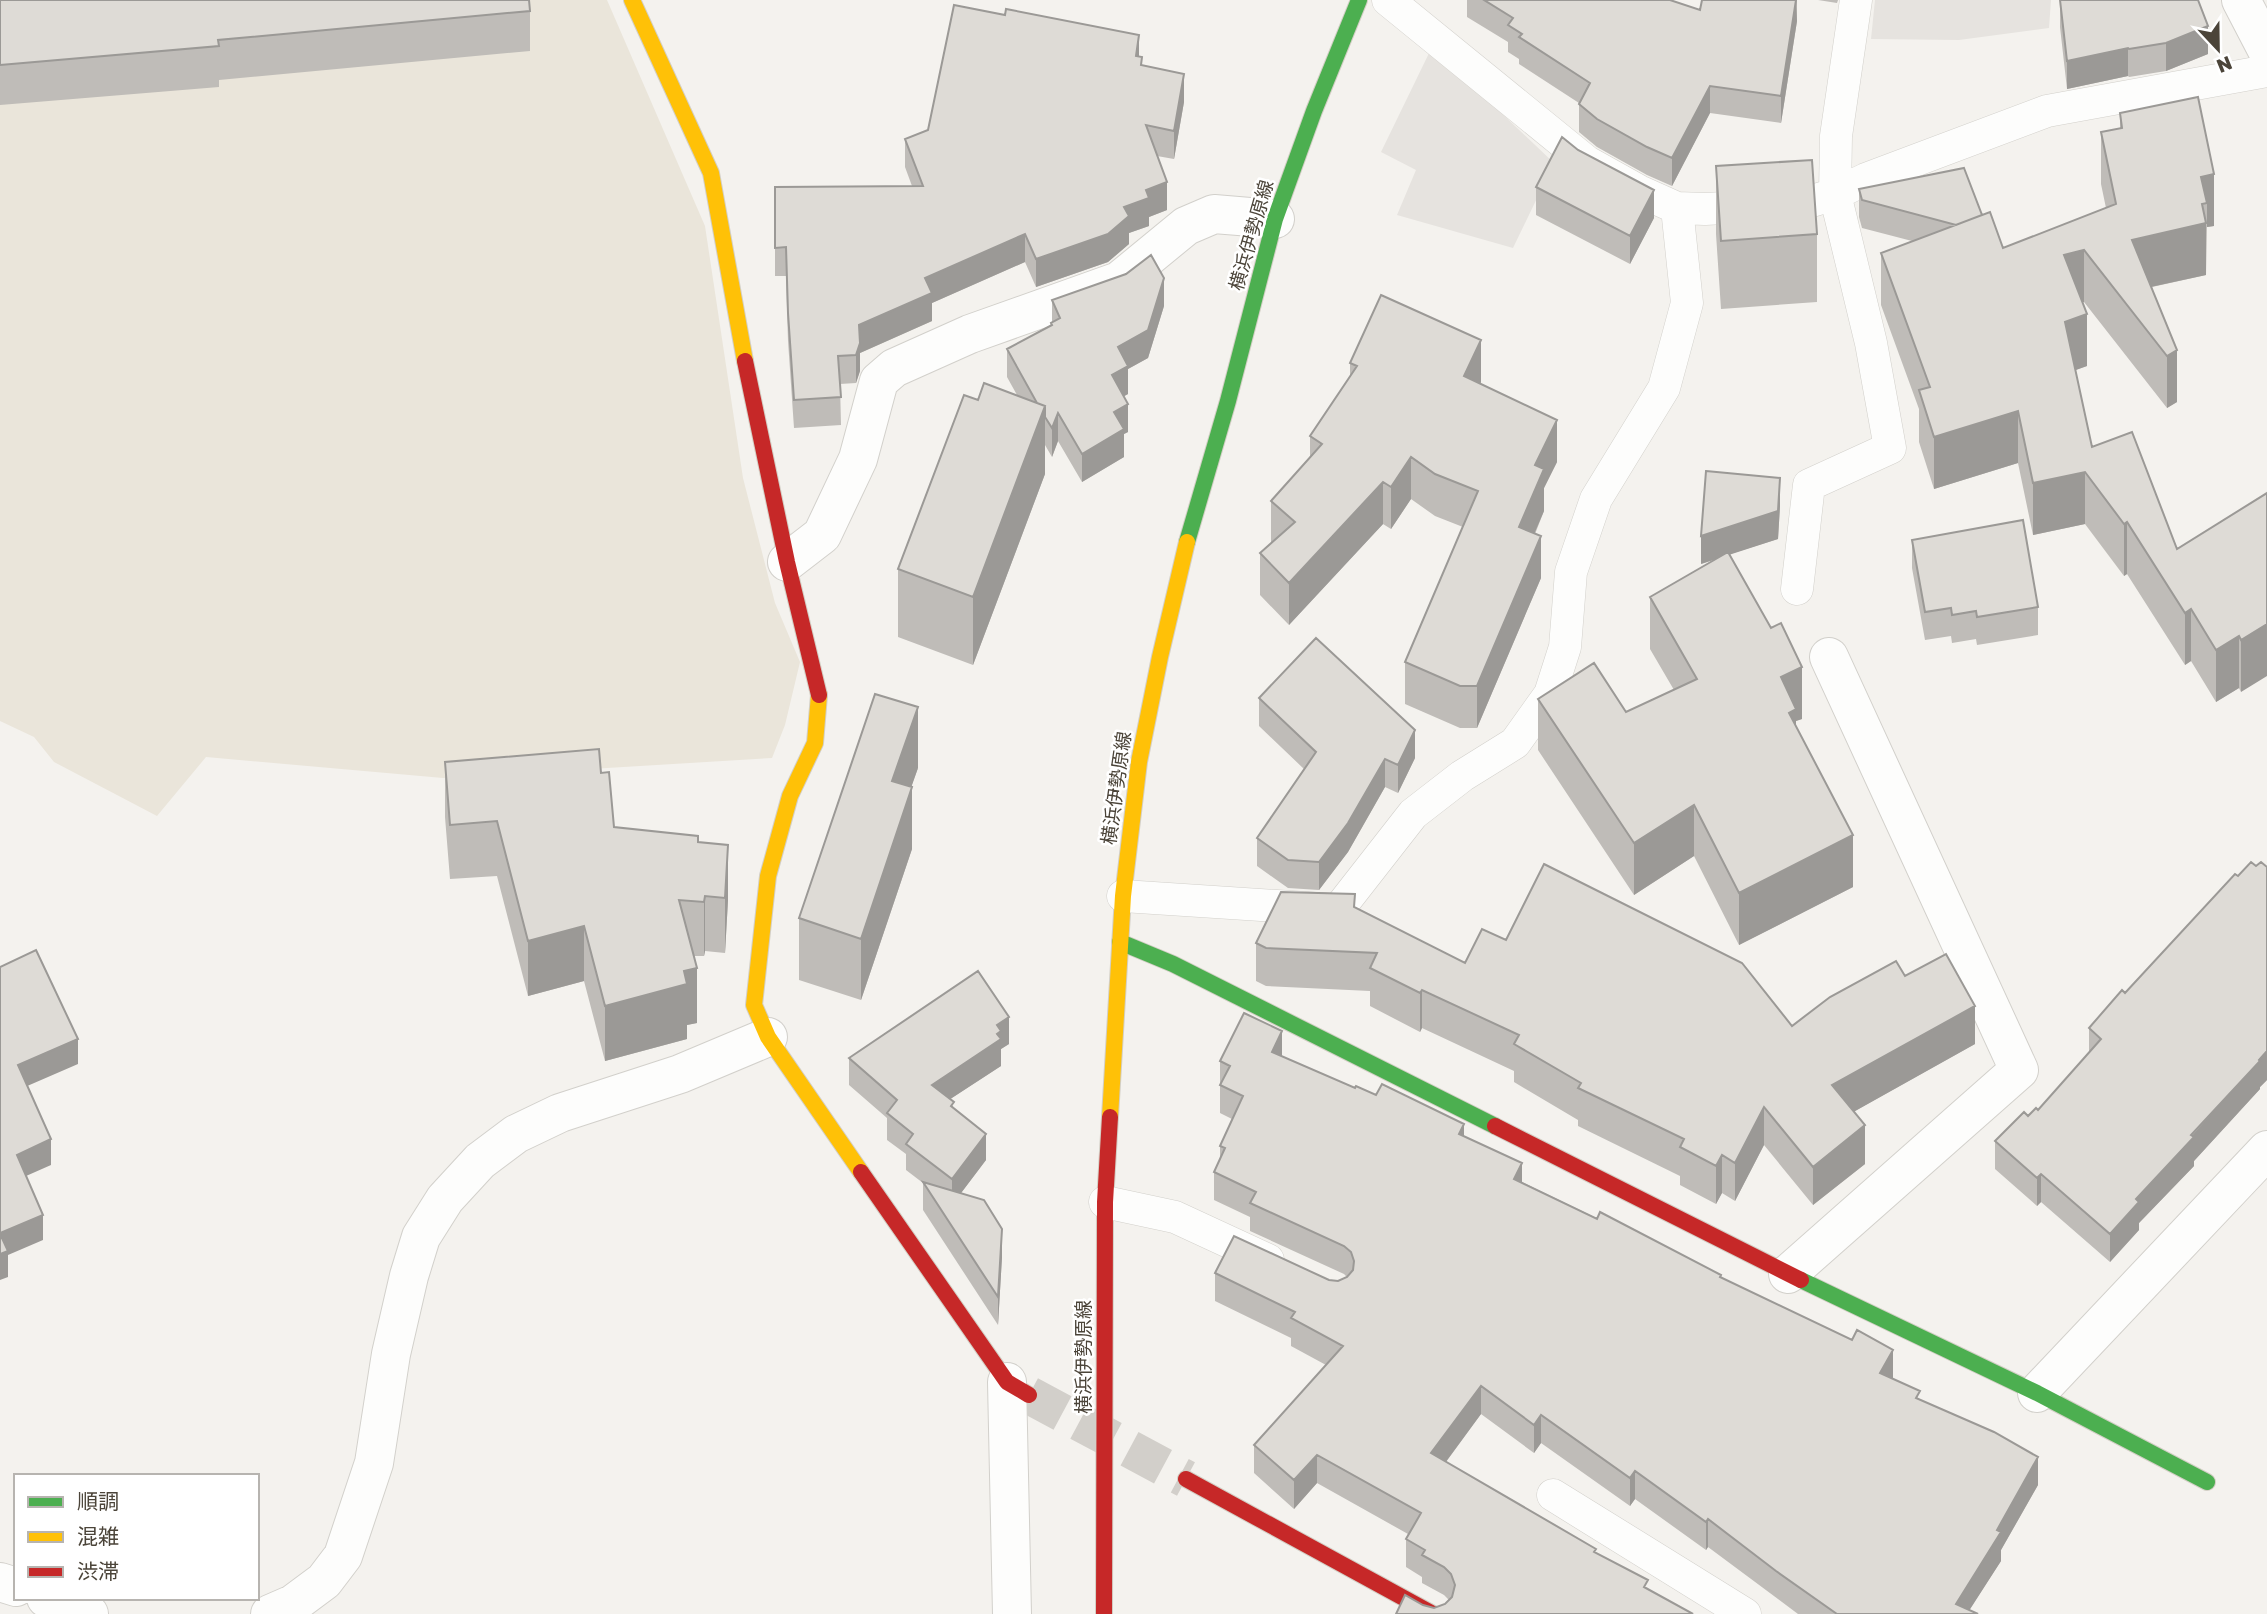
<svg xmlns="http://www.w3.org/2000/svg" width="2267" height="1614" font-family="'Golos Text','Noto Sans JP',sans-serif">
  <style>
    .education { fill: #eae5da }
    .parking { fill: #e6e3df }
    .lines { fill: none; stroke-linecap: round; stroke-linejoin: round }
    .secondary-tunnel { stroke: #d2cfca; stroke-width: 38; stroke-dasharray: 38 19; stroke-linecap: butt }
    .lane-casing { stroke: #d2d0cb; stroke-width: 33 }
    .street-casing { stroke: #d2d0cb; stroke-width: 40 }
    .fast-casing { stroke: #d3cfc5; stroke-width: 18 }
    .slow-casing { stroke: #d3cfc5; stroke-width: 18 }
    .jam-casing { stroke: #d3cfc5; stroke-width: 18 }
    .lane { stroke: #fdfdfc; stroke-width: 32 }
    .street { stroke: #fdfdfc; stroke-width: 38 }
    .fast { stroke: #4caf50; stroke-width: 16 }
    .slow { stroke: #ffc107; stroke-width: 16 }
    .jam { stroke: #c62828; stroke-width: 16 }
    .wall { fill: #bfbcb8 }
    .shaded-wall { fill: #9b9996 }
    .building { fill: #dedbd6; stroke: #9b9996; stroke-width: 2 }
    .labels { text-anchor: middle; stroke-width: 5; stroke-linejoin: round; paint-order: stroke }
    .street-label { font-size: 19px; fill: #4b4439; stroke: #fff }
  </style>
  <rect width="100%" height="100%" fill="#f4f2ee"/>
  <path class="education" d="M0 0H607L705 226 743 478 775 603 800 662 785 725 772 758 443 778 206 757 157 816 54 762 34 737 0 721Z"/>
  <path class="parking" d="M1875 0H2051L2049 28 1959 40 1871 39Z
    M1432 47 1554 163 1513 248 1397 215 1416 170 1381 152Z"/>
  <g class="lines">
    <path class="secondary-tunnel" d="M1029 1395 1186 1479"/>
    <g class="lane-casing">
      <path id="lane" d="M1388 0 1587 162 1639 191 1677 208 1705 209 1802 204 1835 194 1866 179 2047 111 2267 71
        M1797 589 1809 485 1890 448 1871 343 1835 194 1836 136 1856 0
        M1123 896 1338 910 1413 814 1462 776 1515 743 1550 694 1565 647 1571 572 1596 499 1664 388 1687 303 1677 208
        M1105 1202 1175 1217 1268 1260
        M1553 1495 1745 1614"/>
    </g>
    <g class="street-casing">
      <path id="street" d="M2241 0 2267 50
        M787 562 822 535 858 459 879 381 894 368 970 334 1119 281 1186 226 1214 214 1275 219
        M1788 1274 2019 1070 1829 657
        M1007 1382 1012 1614
        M2037 1393 2267 1150
        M0 1582 16 1587
        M46 1598 89 1614
        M270 1614 293 1604 324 1581 343 1556 374 1463 391 1354 409 1276 421 1237 445 1199 480 1161 516 1134 560 1113 680 1074 768 1037"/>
    </g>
    <g class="fast-casing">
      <path id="fast" d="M1187 542 1228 401 1275 219 1314 111 1359 0
        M1120 942 1173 964 1495 1126
        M1801 1280 2037 1393 2207 1482"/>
    </g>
    <g class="slow-casing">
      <path id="slow" d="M632 0 711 173 745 361
        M819 695 815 743 790 796 768 876 754 1005 768 1037 861 1172
        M1110 1117 1123 896 1139 762 1160 657 1187 542"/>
    </g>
    <g class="jam-casing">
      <path id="jam" d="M745 361 787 562 819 695
        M1495 1126 1801 1280
        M861 1172 1007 1382 1029 1395
        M1186 1479 1433 1614
        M1104 1614 1105 1202 1110 1117"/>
    </g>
    <use href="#lane" class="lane"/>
    <use href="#street" class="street"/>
    <use href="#fast" class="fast"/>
    <use href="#slow" class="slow"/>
    <use href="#jam" class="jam"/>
  </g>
  <path class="wall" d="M0 0 530 11V51L219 80V87L0 105Z
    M1467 0H1670L1700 10 1797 0V21L1781 123 1710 113 1672 186 1647 175 1597 147 1579 132V103L1519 64V59L1508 52V42L1467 17Z
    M1818 0H1838L1837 3Z
    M2060 0 2208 54 2166 71 2129 77 2128 76 2067 89 2060 27Z
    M1139 57 1142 65 1184 102 1174 159 1157 156 1167 210 1149 217V226L1129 233V244L1108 262 1036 287 1025 262 932 303V321L860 353V371L856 383 840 384 841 425 794 428 788 341 786 276H775V187L912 186 905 167V139Z
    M2198 97 2214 226 2207 227 2206 275 2152 287 2177 402 2167 408 2084 302 2082 303 2087 366 2075 370 2092 447 2177 549 2267 493 2241 692 2239 688 2216 702 2191 661 2185 665 2127 574 2124 576 2085 524 2033 535 2018 463 1934 489 1919 442V409L1881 305V253L1912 241 1862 228 1859 217V189L1982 215 2003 248 2106 208 2101 184V132L2120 128V113Z
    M1578 150 1654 218 1630 264 1536 215V187Z
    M1716 166 1817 234V302L1721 309 1716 234Z
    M1052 300 1164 306 1148 358 1128 369V394L1124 396 1128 432 1124 434V457L1082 482 1058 441 1052 457 1045 445V474L973 665 898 637V569L978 400 1017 395 1007 377V349L1051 325 1052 322Z
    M1350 363 1481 382 1480 384 1557 462 1544 488V511L1535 534 1541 578 1477 728H1460L1405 704V662L1463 527 1435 516 1411 499 1391 529 1383 524 1289 625 1260 595V553L1271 543V501L1310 457V436L1350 377Z
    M1780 506 1778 539 1730 554 1802 719 1796 721V726L1853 887 1739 945 1694 856 1634 895 1538 750V699L1626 712 1674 690 1650 649V597L1716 559 1701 564Z
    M1912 540 2038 607V635L1977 645 1976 639 1952 643 1951 636 1925 640 1912 568Z
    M1259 698 1415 758 1398 793 1385 787 1348 852 1319 890 1288 888 1257 866V838L1304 769 1259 726Z
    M445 762 601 773 614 827 698 842 728 900 725 953 705 951 704 956H694L697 1023 687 1025V1039L605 1061 584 981 528 996 497 876 450 879 445 817Z
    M918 768 911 787 912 849 861 1000 799 980V918Z
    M2256 866 2267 867V1080L2260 1087V1089L2194 1161V1166L2139 1223V1230L2110 1262 2041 1202 2037 1206 1995 1169V1141L2028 1116 2038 1110 2089 1053V1028L2125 993 2238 876Z
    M1355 907 1465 963 1506 940 1792 1026 1905 976 1975 1044 1853 1112 1865 1164 1813 1205 1764 1145 1735 1201 1722 1193 1716 1204 1680 1185V1176L1578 1126V1120L1514 1082V1071L1422 1028 1420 1032 1370 1006V991L1266 986 1256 981V943Z
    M1009 1044 1001 1049V1066L950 1099 954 1109 986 1160 961 1193 1002 1257 998 1325 923 1210V1183L906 1170V1154L887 1140V1118L849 1085V1058Z
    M1282 1056 1464 1136 1522 1182 1721 1278 1893 1378V1379L1920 1400 2038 1485 2001 1550V1561L1969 1610 1978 1614H1798L1708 1547 1706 1550 1635 1499 1630 1506 1541 1443 1534 1453 1481 1414 1446 1462 1596 1553 1648 1580 1396 1614 1423 1605 1434 1608 1445 1604 1449 1600 1444 1595 1422 1583V1577L1406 1567V1539L1408 1534 1317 1483 1294 1509 1254 1473V1445L1326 1365 1291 1346V1338L1215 1301V1273L1338 1281 1347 1277 1344 1274 1250 1231V1217L1214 1200V1172L1220 1160V1146L1232 1119 1220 1113V1061Z"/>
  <path class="shaded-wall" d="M1796 0 1797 21 1781 123V96Z
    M2208 26V54L2166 71V43Z
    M1139 35V63L1136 56Z
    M2128 48V76L2067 89V61Z
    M1184 74V102L1174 159V131Z
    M1710 86V113L1672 186V158Z
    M2214 174V226L2207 227V203L2202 204 2206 223V275L2132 291V240L2201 177Z
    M1167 182V210L1149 217V226L1129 233V244L1108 262 1036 287V259L1124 207 1146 190Z
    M1654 190V218L1630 264V236Z
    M1025 234V262L932 303V321L860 353V371L856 383V355L859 325 925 278Z
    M2084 250V302L2064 307V255Z
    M1164 278V306L1148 358 1128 369V394L1112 403V375L1118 347Z
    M2087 314V366L2065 374V322Z
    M1481 340V382L1464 418V376Z
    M2177 350V402L2167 408V356Z
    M1128 404V432L1124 434V457L1082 482V454L1114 412Z
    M1045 406V474L973 665V597Z
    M2018 411V463L1934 489V437Z
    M1058 413V441L1052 457V428Z
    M1557 420V462L1544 488V511L1519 569V527L1535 465Z
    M1411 457V499L1391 529V487Z
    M2085 472V524L2033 535V483Z
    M1780 478V506L1778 539 1701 564V536Z
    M1383 482V524L1289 625V583Z
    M2127 522V574L2124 576V524Z
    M1541 536V578L1477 728V686Z
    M2191 609V661L2185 665V613Z
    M2267 624V676L2241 692V640Z
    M2239 636V688L2216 702V650Z
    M1802 667V719L1796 721V761L1781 677Z
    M918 707V768L892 842V781Z
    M1415 730V758L1398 793V765Z
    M1385 759V787L1348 852 1319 890V862Z
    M912 787V849L861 1000V939Z
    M1694 805V856L1634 895V843Z
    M1853 835V887L1739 945V893Z
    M728 845V900L725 953V898Z
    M705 896V951L704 956V902Z
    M584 926V981L528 996V941Z
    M697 968V1023L687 1025V1039L605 1061V1006L684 971Z
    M1422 990V1028L1420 1032V993Z
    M1975 1006V1044L1832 1124V1085Z
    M1009 1017V1044L1001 1049V1066L932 1111V1085L997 1025Z
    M1282 1031V1059L1272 1052Z
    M78 1039V1064L18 1090V1065Z
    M2267 1051V1080L2260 1087V1089L2194 1161V1166L2139 1223V1230L2110 1262V1234L2136 1199Z
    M1764 1107V1145L1735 1201V1163Z
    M1464 1124V1152L1459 1134Z
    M1865 1125V1164L1813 1205V1167Z
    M986 1134V1160L952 1205V1179Z
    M51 1139V1165L17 1180V1155Z
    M1722 1155V1193L1716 1204V1166Z
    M1522 1163V1191L1514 1179Z
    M2041 1174V1202L2037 1206V1178Z
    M43 1215V1240L8 1255V1277L0 1280V1233Z
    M1002 1229V1257L998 1325V1297Z
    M1893 1350V1378L1880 1402V1373Z
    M1481 1386V1414L1431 1482V1453Z
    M1541 1415V1443L1534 1453V1425Z
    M1317 1455V1483L1294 1509V1480Z
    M2038 1457V1485L2001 1550V1561L1967 1614 1956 1604Z
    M1635 1471V1499L1630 1506V1478Z
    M1708 1519V1547L1706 1550V1522Z"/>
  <path class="building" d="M0 0H529L530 11 218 40 219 46 0 65Z
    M1484 0H1670L1700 10 1702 0H1796L1781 96 1710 86 1672 158 1647 147 1597 119 1579 104 1590 83 1519 37 1522 34 1508 25 1513 18Z
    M2060 0H2198L2208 26 2166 43 2129 49 2128 48 2067 61Z
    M954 5 1005 15 1006 9 1139 35 1136 56 1142 57 1141 65 1184 74 1174 131 1146 125 1167 182 1146 190 1149 198 1124 207 1129 216 1108 234 1036 259 1025 234 925 278 932 293 859 325 860 343 856 355 838 356 841 397 794 400 788 313 786 247 775 248V187L923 186 905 139 928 130Z
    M2198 97 2214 174 2201 177 2207 203 2202 204 2206 223 2132 240 2177 350 2167 356 2084 250 2064 255 2087 314 2065 322 2092 447 2132 432 2177 549 2267 493V624L2241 640 2239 636 2216 650 2191 609 2185 613 2127 522 2124 524 2085 472 2033 483 2018 411 1934 437 1919 390 1930 387 1881 253 1990 212 2003 248 2116 204 2101 132 2122 128 2120 113Z
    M1562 137 1578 150 1654 190 1630 236 1536 187Z
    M1812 160 1817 234 1721 241 1716 166Z
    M1964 168 1982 215 1956 225 1862 200 1859 189Z
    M1151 255 1164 278 1148 330 1118 347 1128 366 1112 375 1128 404 1114 412 1124 429 1082 454 1058 413 1052 428 1045 417V406L1037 403 1007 349 1052 325 1051 323 1060 318 1052 300 1126 274Z
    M1381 295 1481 340 1464 376 1557 420 1535 465 1544 469 1519 527 1541 536 1477 686H1460L1405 662 1478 491 1435 474 1411 457 1391 487 1383 482 1289 583 1260 553 1295 522 1271 501 1322 444 1310 436 1357 366 1350 363Z
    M984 383 1045 406 973 597 898 569 964 395 978 400Z
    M1706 471 1780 478 1778 511 1701 536Z
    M2023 520 2038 607 1977 617 1976 611 1952 615 1951 608 1925 612 1912 540Z
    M1728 552 1771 628 1781 623 1802 667 1781 677 1796 709 1789 713 1853 835 1739 893 1694 805 1634 843 1538 699 1594 663 1626 712 1697 679 1650 597Z
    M1316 638 1415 730 1398 765 1385 759 1348 823 1319 862 1288 860 1257 838 1316 752 1259 698Z
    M875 694 918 707 892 781 912 787 861 939 799 918Z
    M599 749 601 773 609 772 614 827 698 836V842L728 845 725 898 705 896 704 902 679 900 697 968 684 971 687 984 605 1006 584 926 528 941 497 821 450 825 445 762Z
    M2251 862 2256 866 2261 862 2267 867V1051L2259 1060 2260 1061 2191 1135 2194 1137 2136 1199 2139 1202 2110 1234 2041 1174 2037 1178 1995 1141 2024 1112 2028 1116 2036 1108 2038 1110 2101 1039 2089 1028 2122 990 2125 993 2235 874 2238 876Z
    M1544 864 1742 963 1792 1026 1830 997 1896 961 1905 976 1946 954 1975 1006 1832 1085 1865 1125 1813 1167 1764 1107 1735 1163 1722 1155 1716 1166 1680 1147 1684 1139 1578 1088 1581 1083 1514 1044 1519 1035 1422 990 1420 993 1370 968 1377 953 1266 948 1256 943 1281 892 1355 894 1354 907 1465 963 1482 929 1506 940Z
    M36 950 78 1039 18 1065 51 1139 17 1155 43 1215 0 1233V967Z
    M978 971 1009 1017 997 1025 1001 1031 997 1034 1001 1039 932 1085 954 1102 951 1106 986 1134 952 1179 906 1144 913 1134 887 1113 897 1100 849 1058Z
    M1244 1013 1282 1031 1272 1052 1355 1088 1356 1086 1376 1095 1382 1084 1464 1124 1459 1134 1522 1163 1514 1179 1597 1219 1600 1212 1721 1275 1720 1277 1852 1340 1857 1330 1893 1350 1880 1373 1920 1391 1916 1398 1994 1432 2038 1457 1997 1530 2001 1532 1956 1604 1978 1614H1837L1776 1571 1708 1519 1706 1522 1635 1471 1630 1478 1541 1415 1534 1425 1481 1386 1431 1453 1596 1549 1594 1552 1648 1580 1644 1587 1693 1614H1396L1405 1595 1423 1605 1434 1608 1445 1604 1452 1597 1455 1585 1451 1574 1444 1567 1422 1555 1425 1550 1406 1539 1421 1513 1317 1455 1294 1480 1254 1445 1343 1346 1291 1318 1295 1312 1215 1273 1234 1236 1329 1280 1338 1281 1347 1277 1353 1270 1354 1261 1351 1252 1344 1246 1250 1203 1256 1192 1214 1172 1225 1148 1220 1146 1243 1096 1220 1085 1230 1066 1220 1061Z
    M923 1182 984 1200 1002 1229 998 1297Z
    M0 1234 8 1251 0 1254Z"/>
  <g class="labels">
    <g class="street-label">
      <text transform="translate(1251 235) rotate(-74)" y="7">横浜伊勢原線</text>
      <text transform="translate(1116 788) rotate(-82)" y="7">横浜伊勢原線</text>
      <text transform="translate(1083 1357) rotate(-90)" y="7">横浜伊勢原線</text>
    </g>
  </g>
  <rect x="14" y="1474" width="245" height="126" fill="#ffffff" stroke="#b7b4b0" stroke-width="2"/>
  <rect x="28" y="1497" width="35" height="10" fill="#4caf50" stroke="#b7b4b0" stroke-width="2"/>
  <text x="77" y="1509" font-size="21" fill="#4b4439">順調</text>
  <rect x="28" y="1532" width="35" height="10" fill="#ffc107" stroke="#b7b4b0" stroke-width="2"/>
  <text x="77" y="1544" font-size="21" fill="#4b4439">混雑</text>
  <rect x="28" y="1567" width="35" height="10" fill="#c62828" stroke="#b7b4b0" stroke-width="2"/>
  <text x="77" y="1579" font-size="21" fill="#4b4439">渋滞</text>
  <g transform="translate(2218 49) rotate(158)" stroke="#ffffff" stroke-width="5" paint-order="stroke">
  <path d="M0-5L12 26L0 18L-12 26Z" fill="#4b4439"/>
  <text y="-10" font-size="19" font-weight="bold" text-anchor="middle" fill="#4b4439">N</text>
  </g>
</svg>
